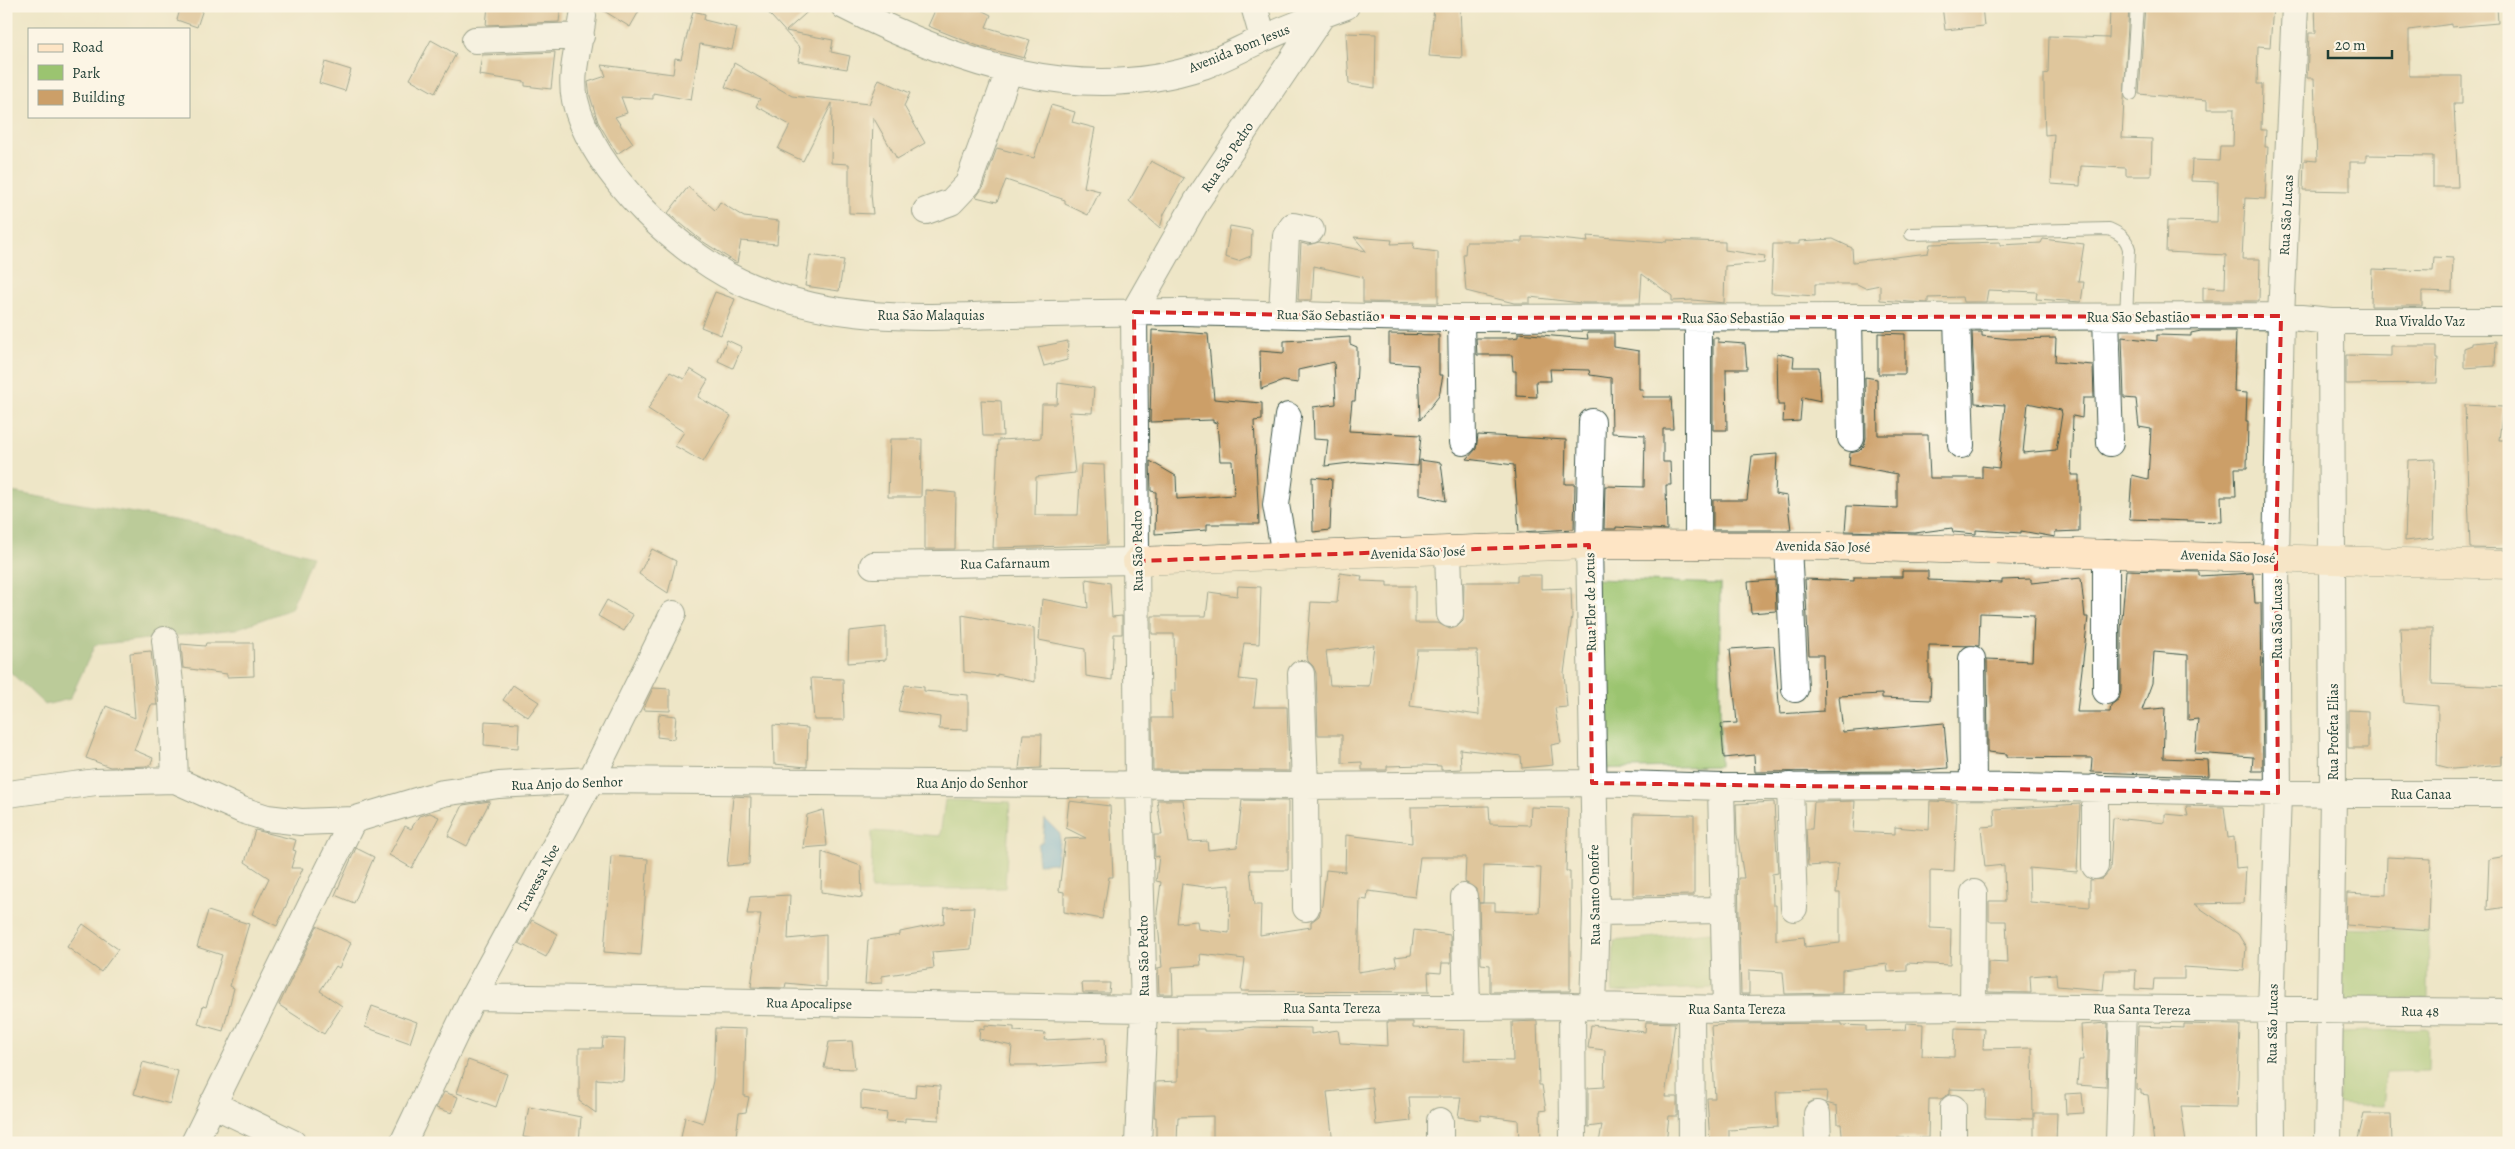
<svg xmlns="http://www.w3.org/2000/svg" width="2515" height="1149" font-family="Alegreya,serif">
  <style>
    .green { fill: #9bc470; stroke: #5d8052 }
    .forest { fill: #7caa62; stroke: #4e744b }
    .water { fill: #63aada; stroke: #417487 }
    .building { fill: #cc9f68; fill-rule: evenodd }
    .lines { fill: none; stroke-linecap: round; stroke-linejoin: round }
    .lane-casing { stroke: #3e564a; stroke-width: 14 }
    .street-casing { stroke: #3e564a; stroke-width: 28 }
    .secondary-casing { stroke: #3e564a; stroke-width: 29 }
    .lane { stroke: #fff; stroke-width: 12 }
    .street { stroke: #fff; stroke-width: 26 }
    .secondary { stroke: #fee5c5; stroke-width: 28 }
    .marked { fill: none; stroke: #d62828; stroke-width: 4; stroke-dasharray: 10 6; stroke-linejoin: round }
    .labels { text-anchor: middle; stroke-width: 5; stroke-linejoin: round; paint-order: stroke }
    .street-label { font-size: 14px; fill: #1f3d34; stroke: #fcf5e5 }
  </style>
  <rect width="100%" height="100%" fill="#fcf5e5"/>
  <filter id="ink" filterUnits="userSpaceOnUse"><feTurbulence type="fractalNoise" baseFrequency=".02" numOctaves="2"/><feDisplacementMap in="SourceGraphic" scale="10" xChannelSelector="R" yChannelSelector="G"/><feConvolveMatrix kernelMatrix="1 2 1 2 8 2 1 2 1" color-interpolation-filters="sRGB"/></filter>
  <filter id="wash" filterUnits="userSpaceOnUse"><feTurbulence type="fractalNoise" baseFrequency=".0096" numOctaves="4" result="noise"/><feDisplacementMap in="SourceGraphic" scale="20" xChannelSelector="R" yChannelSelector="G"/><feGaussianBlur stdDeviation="1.12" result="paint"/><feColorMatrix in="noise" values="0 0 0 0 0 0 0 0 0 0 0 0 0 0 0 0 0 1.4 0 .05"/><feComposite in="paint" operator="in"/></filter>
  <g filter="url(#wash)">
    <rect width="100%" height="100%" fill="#eee6c7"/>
    <path class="green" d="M1596 579 1720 584V766L1591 769Z
      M945 800 1010 802 1005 888 871 890 872 831 940 836Z
      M2340 928 2429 931 2428 998 2335 1003Z
      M1711 932 1713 988 1612 992 1614 941Z
      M2429 1029 2428 1071 2386 1072 2382 1106 2338 1104 2340 1032Z"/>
    <path class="forest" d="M6 491 198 524 312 556 291 609 236 629 95 645 70 699 45 705 6 668Z"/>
    <path class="water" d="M1045 819 1060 834 1056 863 1038 864V845L1043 841Z"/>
    <g id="blocks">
      <path class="building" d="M181 6H204L197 27 177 20Z
        M488 6H561L559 22 486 25Z
        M596 6H642L630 27Z
        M762 6H814L786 31 833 40 831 52 850 56 847 69 798 61 800 48Z
        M937 6H973L991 15 986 27 1030 40 1024 58 978 46 928 26Z
        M1460 6 1462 58 1429 56 1434 8Z
        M1942 6H1982L1984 26 1945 30Z
        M2110 6H2129L2122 138 2152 139 2151 176H2126V168L2081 166 2080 186 2051 184 2054 134 2045 135 2044 106V74L2048 73 2049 36 2109 38Z
        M2145 6H2273L2270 47 2258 46 2257 84H2262L2261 130H2266L2265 147H2268L2265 199 2245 198 2242 259H2260L2259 301H2203V287L2225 288 2226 255 2166 252 2167 221 2217 222 2218 182 2191 181 2192 160 2219 161 2220 146H2233L2234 109H2207V100L2139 94Z
        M2315 6H2497L2498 23 2452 27V24L2409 30V76H2462V104H2454L2458 187H2433V156L2366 155V162H2350V191L2303 190 2304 160 2317 161 2314 78H2307L2309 33H2316Z
        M693 11 705 14 704 20 737 28 732 50 700 44 691 100 653 93V99L621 97 627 113 615 117 633 143 617 154 598 122 590 96 588 82 606 76 602 65 673 74 675 58 681 59Z
        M1346 33 1376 34 1375 88 1349 84Z
        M431 40 456 54 435 93 410 79Z
        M555 52 551 89 525 86V82L479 75 482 55Z
        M325 62 351 70 345 91 319 83Z
        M734 63 792 96 869 104 879 79 910 93 904 106 925 143 897 159 873 117 871 194 873 214 849 213V164L831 163 832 103 803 161 778 149 790 125 756 106 760 99 725 87Z
        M1051 105 1075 112 1072 122 1095 128 1084 187 1100 191 1088 215 1065 204V200L1006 180 997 202 976 197 982 189 997 148 1034 158Z
        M1151 161 1184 178 1164 214 1160 228 1129 201Z
        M688 187 715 210 720 202 744 217 779 221 777 244 741 241 737 263 735 262 702 241 668 213Z
        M1230 226 1252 230 1251 256 1238 261 1225 257Z
        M1587 236 1667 242V240L1725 242V250L1765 256 1764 263 1725 266 1724 303 1693 300 1672 301V296L1642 274 1640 303H1581L1530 297V303H1514L1466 291 1463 254H1465L1466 242H1522V237H1541L1588 242Z
        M1354 237 1392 240 1391 244 1414 243 1413 249 1438 252V303L1363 302V277L1314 266 1312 300H1298L1301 243 1308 245 1319 242 1366 251Z
        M1833 239 1852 248 1853 262 1928 253 1930 244 2000 242V245L2041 243 2043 239 2084 244 2078 282H2084L2081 302 2036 299 2037 292 1988 290 1986 302H1963L1962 297 1928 298V303L1909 302 1880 300V285L1865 288 1857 284H1815V296L1771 293 1773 244H1799V241Z
        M810 255 844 260 839 291 805 286Z
        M2434 257 2453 258 2452 292 2422 291V306H2371L2372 269 2433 271Z
        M715 292 735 299 721 335 701 327Z
        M1152 330 1208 334 1214 399 1262 403V420L1254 421 1259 524H1207V530L1155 534 1156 492 1151 491 1150 461 1176 476 1177 499 1234 495 1232 461H1220L1217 422 1213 423V420L1150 422Z
        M2201 331H2236L2234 392 2247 393 2246 421H2248L2247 468H2235L2236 496H2221L2222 522 2129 519 2132 475 2148 479 2151 429 2139 427 2136 399 2124 398 2122 337 2157 341V335L2191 336V333Z
        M1972 332H1982V336L2010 339 2056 338 2055 362 2093 365 2094 398H2083L2082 418 2073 416 2071 475H2079V531L2055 532V537L2021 531V533L1976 530V534L1953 532 1952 528 1915 533 1845 531 1847 506 1897 508V474L1849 465 1850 453 1859 451 1864 446 1866 438 1865 377 1877 379 1878 435H1928L1930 478H1982V466L1999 468 2005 405 1975 403ZM2028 403 2061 410 2062 414 2056 450 2023 453Z
        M1518 333 1588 339 1587 333H1614V347L1639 351V389H1643L1642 397H1671L1673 429H1663V462H1670L1671 485H1666L1667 530 1616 527V529H1604L1605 486 1644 487 1645 435 1612 433 1611 378 1590 375 1589 370 1550 369 1551 381H1536L1537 397 1516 396V371H1513L1512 355H1477L1476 338H1512L1518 337Z
        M1878 333 1905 334V374H1878Z
        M1389 334 1439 335V375H1443L1439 396 1420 420 1418 365 1389 363Z
        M1350 337V344L1357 347V369L1355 401H1352L1349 431 1421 435 1418 466 1358 462 1325 466 1328 440 1314 439 1313 407 1336 404 1334 362 1298 370V383L1283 381 1261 389 1260 351 1284 353V341Z
        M1713 338H1718V342L1745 344 1747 369H1726L1727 430H1713Z
        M727 340 742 347 733 368 718 361Z
        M1068 341 1067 360 1044 366 1038 347Z
        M2496 341 2495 366 2464 368V348L2472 345V343Z
        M2391 346H2436V358H2438L2437 383 2346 384V355L2391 356Z
        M1777 353 1794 357 1793 367H1819L1821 401 1802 397 1800 421 1783 422 1784 405H1778Z
        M690 369 708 380 698 397 731 416 703 462 675 446 684 432 648 409 670 372 684 379Z
        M1058 383 1094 388 1092 413 1069 412 1075 473 1036 477 1035 515H1078L1081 464 1104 465 1107 545 993 548 998 440 1041 438 1042 404H1057Z
        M981 400 1001 401 1003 436H983Z
        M2465 405 2503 407 2499 440H2509V549L2470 548Z
        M1478 435 1566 440 1565 484H1575L1574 529 1519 532 1514 465 1467 459 1476 449Z
        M890 439H922L921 497H888Z
        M1777 454 1775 494 1787 496 1791 530H1713V500H1747L1752 456Z
        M2435 459 2433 538 2405 541 2408 460Z
        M1420 460 1441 463 1446 501 1420 495Z
        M1312 477 1332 479 1330 530 1313 532Z
        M925 490 956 493 955 549H925Z
        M652 549 676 561 668 593 639 574Z
        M2126 570 2199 572V576L2253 573 2255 603H2261L2263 771H2252L2253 757 2195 753 2198 719 2188 720V655L2154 652 2152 683 2142 710 2165 708 2163 758 2208 760 2209 776 2091 772 2092 758 2007 757V754L1988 752 1987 659 2032 661 2034 615 1980 613 1979 646 1929 645V678H1931L1930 700 1882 698V694L1839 696 1843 732 1944 723 1948 768 1910 771 1755 772 1754 755 1724 758 1721 724 1737 723 1730 649 1774 646 1780 714 1824 711 1823 655H1809L1805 579 1854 581V577H1902V571H1928V580L2002 583V580L2031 579V583L2081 578 2085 617H2088L2077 712H2110L2111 705 2119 699 2121 691V630Z
        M1340 573 1362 576 1361 581 1387 582V586H1415V623H1438L1450 629 1457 627 1463 621 1464 582H1517V575H1541V589L1571 588 1572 616 1564 673 1567 707 1555 708 1561 743 1551 745 1553 765 1522 768 1521 756 1460 749 1461 769 1441 770V766L1423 765 1387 766V770H1362V762L1342 763V735H1318L1316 673 1313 666 1308 661 1307 654 1311 602 1337 603ZM1374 645 1369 686 1330 685 1326 651ZM1417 650H1477L1479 715 1410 706Z
        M1086 579 1110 583 1112 617 1122 616V634H1114L1112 680 1086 676 1085 649 1039 640 1042 599 1088 608Z
        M1775 580 1776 611 1751 613 1748 582Z
        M1238 586 1261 587 1259 644 1244 643 1239 679 1257 681 1254 707H1287L1289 771 1153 770 1152 718H1172L1171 691H1175L1174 634H1152V616H1206L1209 592 1237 596Z
        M607 600 633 615 624 631 598 616Z
        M962 615 1034 628 1035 682 997 674V676L964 672Z
        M886 627V660L848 663 849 631Z
        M2400 628H2433L2432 684 2509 687V757L2502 756V765L2453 769 2437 765 2438 706 2404 703Z
        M206 643H253L254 676 227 677V674L183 668 181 644 205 646Z
        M151 651 157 705H151L134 750 153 758 150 766 110 767 86 758 106 706 135 718 130 653Z
        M811 678 843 679 844 720H814Z
        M513 685 539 702 528 717 503 700Z
        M905 685 924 687V691L968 695V730L939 729 940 717 898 711Z
        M653 688 670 689V711L643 710Z
        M2348 710 2368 711V748H2348Z
        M659 714 676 716 674 739 657 737Z
        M485 721 519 723 518 748 484 745Z
        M773 725 808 728 807 767 774 764Z
        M1023 734H1042L1041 768 1019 769Z
        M733 796 751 797 749 864 727 866Z
        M1157 800H1183L1189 842 1207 841 1208 850 1237 847 1242 800 1288 801V870H1250L1254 905H1261L1260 935 1311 927V922L1319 916 1322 905 1326 870 1345 872 1346 835 1412 843 1411 807 1489 806 1490 824 1530 825 1531 807 1568 808 1566 871H1570V991L1490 992V965L1481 964 1479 903H1483H1479L1476 889 1465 882 1466 857H1420L1415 897 1368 891 1367 900 1360 899 1358 972 1397 966 1395 957 1411 955 1414 930 1450 935 1451 963H1442L1441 973 1428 972 1429 992 1241 991 1245 959 1200 954 1201 965 1172 967 1173 994H1159L1158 968 1162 967 1157 913 1161 882 1156 881 1159 856 1155 857 1154 835H1162ZM1484 866 1541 868 1539 913 1495 911V903H1483ZM1182 884 1205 887 1230 885 1229 933 1198 929 1197 921 1177 923Z
        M490 801 467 846 448 836 463 805Z
        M1069 801 1110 806 1113 877H1109L1102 919 1064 912V892L1059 891 1065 839 1086 838 1066 828Z
        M1855 801 1853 832 1895 834V827L1929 830 1930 801 1957 802 1954 872 1930 871V928L1951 929 1950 965 1907 963V971L1888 972 1887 964 1842 970V993L1785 994 1783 972 1749 970V994H1741L1738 878H1744L1737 834 1736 804 1774 802 1778 873 1772 874 1773 905H1776V940L1804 937 1805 947 1840 943V893H1836L1838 864 1808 866 1806 829H1812L1814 802Z
        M2080 804 2077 872 2029 868 2030 902 2090 907V880L2102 879 2110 870 2113 818 2165 823V814L2188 816 2186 806 2224 807 2228 838 2234 837 2236 868 2246 867 2244 903 2194 904 2238 934 2246 947 2244 971 2184 967V979H2154L2153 990 2135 989 2136 970H2105L2103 990 2057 986 2056 974 2030 976 2031 993 1988 992V962L2008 963 2006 921H1989V901H2005L2004 865 1985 867 1981 827 1995 826 1994 809Z
        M823 810 827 846 803 848 807 815Z
        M430 813 439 817 412 868 389 855 405 826 411 829 419 816Z
        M1634 814 1694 815V895L1633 896Z
        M255 830 296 840 293 850 296 851 291 868H303L277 926 252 914 269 878 245 862Z
        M356 848 374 857 354 903 335 895Z
        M822 852 861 866 862 898 821 892Z
        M611 856 648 859 641 955 604 952Z
        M2507 856V907L2487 910 2489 859Z
        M2387 857 2431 859 2429 931 2346 925 2347 893 2386 895Z
        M790 895 788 939 826 935V987L786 983 785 988 751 987 761 914H747L750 897Z
        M974 907 971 949 932 952 934 968 882 976V983L865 984 868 940 900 935V932L944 923 945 908Z
        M208 911 249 924 230 986 234 988 223 1031 198 1024 203 1006 206 1007 222 955 197 947Z
        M532 920 558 934 546 957 519 943Z
        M83 924 118 949 101 972 67 947Z
        M317 926 351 943 339 968 336 966 320 991 342 1006 324 1034 279 1005Z
        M1082 983H1110L1109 993H1083Z
        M372 1006 417 1022 410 1043 365 1027Z
        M1537 1021 1539 1085H1542L1546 1110 1540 1111 1541 1143H1519L1518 1120 1481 1115V1120L1458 1117 1461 1097H1409L1411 1121 1376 1125 1372 1087 1327 1092 1333 1143H1213V1116L1178 1117 1177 1143H1156V1117H1154L1156 1082 1178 1081V1029H1204V1031H1228L1253 1027 1311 1028V1034L1338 1030 1340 1043 1388 1046 1387 1022H1413V1028L1465 1030 1464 1060 1513 1061 1512 1022Z
        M1646 1022 1675 1023 1665 1097H1677V1116H1669L1666 1143H1599L1602 1125 1588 1127V1088L1604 1087 1605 1050 1588 1048 1591 1025 1645 1032Z
        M1842 1023V1025L1866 1026V1031L1905 1030 1906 1023 1923 1024 1922 1056 1954 1057 1955 1028 1984 1029 1983 1049 2032 1048 2033 1119 1985 1118 1986 1090 1950 1089V1094L1941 1099H1929L1928 1138H1897L1898 1143H1843L1841 1124H1838L1837 1106 1826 1103 1827 1091 1776 1092 1778 1127 1729 1130V1143H1710L1707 1098H1715L1711 1026 1727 1024Z
        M2108 1023 2106 1087 2077 1085 2079 1060H2083L2081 1025Z
        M2184 1024 2240 1025 2237 1107 2181 1106 2186 1143H2154L2148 1095 2141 1094V1090L2136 1089 2138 1026 2184 1028Z
        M985 1025 1014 1027V1031L1045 1033 1044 1040 1105 1037 1106 1063 1037 1067V1065H1010L1012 1046 979 1039 980 1028 985 1029Z
        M715 1028 746 1029 744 1096 749 1097 746 1112 739 1113 735 1143H680L685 1117 703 1123 713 1081Z
        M603 1038 625 1039 623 1081 596 1079V1113L579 1101V1048H602Z
        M852 1041 855 1069 824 1068 829 1042Z
        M468 1060 507 1074 496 1107 457 1093Z
        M143 1062 178 1071 170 1104 134 1094Z
        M916 1084 940 1086 939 1120 905 1118V1122L886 1121 887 1113 861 1109V1091L915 1098Z
        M444 1092 458 1097 452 1113 436 1108Z
        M2082 1093 2084 1113 2066 1114 2065 1094Z
        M529 1107 581 1117 579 1143H554L523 1137Z
        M2034 1113H2057L2056 1143H2034Z
        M2364 1114H2391L2392 1143H2357Z"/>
    </g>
  </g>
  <g filter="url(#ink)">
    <use href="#blocks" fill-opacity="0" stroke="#3e564a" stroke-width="1"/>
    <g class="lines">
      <g class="lane-casing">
        <path id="lane" d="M2131 94 2137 6
          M1911 234 2109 229C2120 234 2126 237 2129 249L2126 317"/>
      </g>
      <g class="street-casing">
        <path id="street" d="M844 6C955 63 1080 107 1203 66 1225 58 1244 47 1265 38 1291 26 1319 16 1346 6
          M1254 6 1263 38
          M583 16C580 44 569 73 575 100 591 172 685 261 752 287 839 322 913 318 1004 315 1064 314 1124 312 1184 312 1278 314 1373 318 1467 318 1739 319 2010 317 2281 316L2331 321H2509
          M475 40 581 36
          M926 211 951 202 968 184 1009 71
          M1282 314 1286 236 1293 226 1311 230
          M1849 317 1851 438
          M2106 317 2110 443
          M1461 318 1463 442
          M1957 318 1961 445
          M1592 422 1589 545 1596 912 1593 1006
          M1698 546V318
          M1788 546 1795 689
          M1448 551 1450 614
          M1285 555 1276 505 1288 416
          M873 565 1137 561
          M165 640 172 700 175 780
          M1972 659 1973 786
          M1301 674 1305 786 1306 908
          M2106 691V553
          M1790 786 1794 908
          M1721 787 1726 1009
          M2095 788V866
          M8 794 96 782 175 780 242 810 267 818 301 822 353 820 443 793 499 785 591 780 1305 786 1592 783 1721 787 1973 786 2333 794H2509
          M1464 897 1467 1007
          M1596 912 1724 910
          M473 997 1144 1009 1593 1006 1726 1009 1973 1007 2509 1012
          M1572 1006 1573 1138
          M1973 1007 1974 893
          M1691 1009 1692 1143
          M212 1104 293 1143
          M1953 1108V1143
          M1817 1114 1818 1143
          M2119 1142 2123 1009
          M194 1143 353 820
          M403 1143 473 997 591 780 673 614
          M1138 1143 1144 1009 1138 785 1134 312 1197 201 1323 14
          M1440 1143V1121
          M2272 1143 2271 1011 2278 793 2276 557 2281 316 2295 6
          M2328 1143 2333 794 2331 321"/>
      </g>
      <g class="secondary-casing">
        <path id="secondary" d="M1137 561 1589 545 1833 546 2509 565"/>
      </g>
      <use href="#lane" class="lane"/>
      <use href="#street" class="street"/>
      <use href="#secondary" class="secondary"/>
    </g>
  </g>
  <path d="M0 0H2515V1149H0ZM1134 312 1461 318 2281 316 2276 557 2278 793 1592 783 1589 545 1137 561Z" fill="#eee6c7" fill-opacity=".55" fill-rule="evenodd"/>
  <path class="marked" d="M1134 312 1461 318 2281 316 2276 557 2278 793 1592 783 1589 545 1137 561Z"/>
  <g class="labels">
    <g class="street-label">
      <text transform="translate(1239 48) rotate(-22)" y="5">Avenida Bom Jesus</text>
      <text transform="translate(1227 157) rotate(-56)" y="5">Rua São Pedro</text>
      <text transform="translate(2286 215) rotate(-87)" y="5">Rua São Lucas</text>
      <text x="931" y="320">Rua São Malaquias</text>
      <text transform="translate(1328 315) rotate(1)" y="5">Rua São Sebastião</text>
      <text x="2138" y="322">Rua São Sebastião</text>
      <text x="1733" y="323">Rua São Sebastião</text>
      <text x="2420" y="326">Rua Vivaldo Vaz</text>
      <text transform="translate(1823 546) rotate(1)" y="5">Avenida São José</text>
      <text transform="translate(1137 551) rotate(-91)" y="5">Rua São Pedro</text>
      <text transform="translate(1418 552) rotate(-2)" y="5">Avenida São José</text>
      <text transform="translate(2228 556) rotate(2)" y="5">Avenida São José</text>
      <text transform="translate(1005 563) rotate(-1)" y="5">Rua Cafarnaum</text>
      <text transform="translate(1590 602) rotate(-91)" y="5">Rua Flor de Lotus</text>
      <text transform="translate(2277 619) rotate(-90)" y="5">Rua São Lucas</text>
      <text transform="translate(2333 732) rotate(-90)" y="5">Rua Profeta Elias</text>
      <text transform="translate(567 783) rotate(-2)" y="5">Rua Anjo do Senhor</text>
      <text x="972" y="788">Rua Anjo do Senhor</text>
      <text x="2421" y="799">Rua Canaa</text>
      <text transform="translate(538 878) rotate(-62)" y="5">Travessa Noe</text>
      <text transform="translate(1594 895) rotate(-91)" y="5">Rua Santo Onofre</text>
      <text transform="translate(1143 956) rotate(-91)" y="5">Rua São Pedro</text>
      <text transform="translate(809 1003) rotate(1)" y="5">Rua Apocalipse</text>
      <text x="1332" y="1013">Rua Santa Tereza</text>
      <text x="1737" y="1014">Rua Santa Tereza</text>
      <text transform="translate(2142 1009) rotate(1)" y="5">Rua Santa Tereza</text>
      <text transform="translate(2420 1011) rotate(1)" y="5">Rua 48</text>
      <text transform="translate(2272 1024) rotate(-89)" y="5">Rua São Lucas</text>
    </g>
  </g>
  <rect width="2515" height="1149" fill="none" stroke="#fcf5e5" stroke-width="25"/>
  <rect x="28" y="28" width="162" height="90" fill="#fcf5e5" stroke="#a4ab9e"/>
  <rect x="38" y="44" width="25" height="8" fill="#fee5c5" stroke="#a4ab9e"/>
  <text x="72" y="52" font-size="15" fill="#1f3d34">Road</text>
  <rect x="38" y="65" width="25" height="15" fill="#9bc470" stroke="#a4ab9e"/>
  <text x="72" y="78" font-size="15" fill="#1f3d34">Park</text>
  <rect x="38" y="90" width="25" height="15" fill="#cc9f68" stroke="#a4ab9e"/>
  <text x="72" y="102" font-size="15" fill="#1f3d34">Building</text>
  <path d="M2328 50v8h64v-8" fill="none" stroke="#1f3d34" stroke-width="2.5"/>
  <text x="2335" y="50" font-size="15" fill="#1f3d34" stroke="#fcf5e5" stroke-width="4" paint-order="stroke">20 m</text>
</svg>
